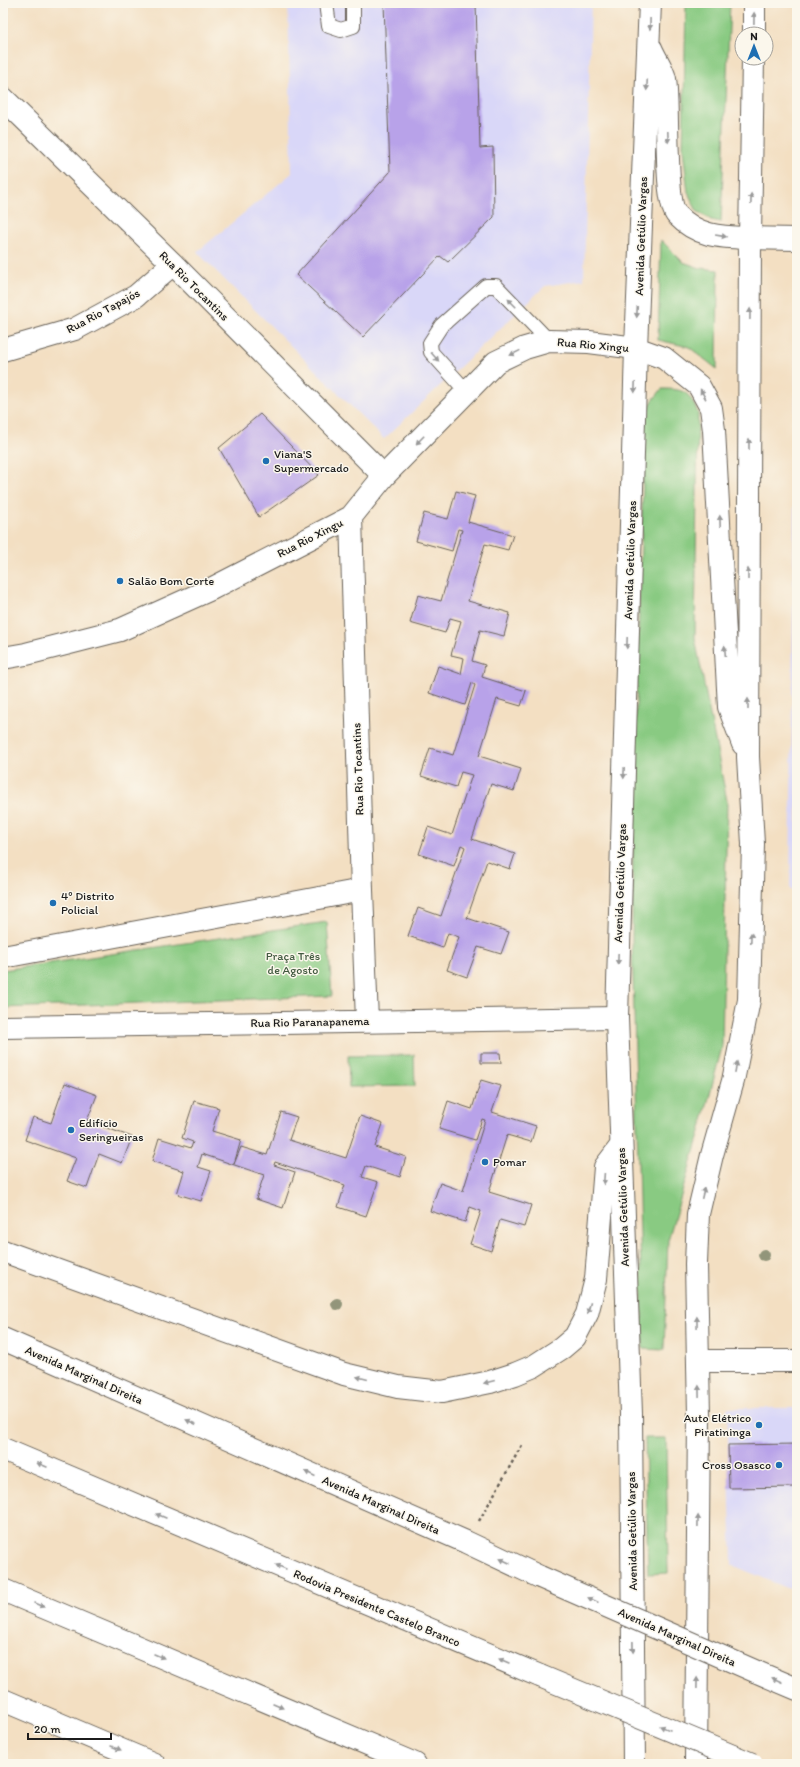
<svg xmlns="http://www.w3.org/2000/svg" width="800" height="1767" font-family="Itim,sans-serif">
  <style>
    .built { fill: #d9d7f8 }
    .green { fill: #89ca82; stroke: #52734f }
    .building { fill: #b8a2e9 }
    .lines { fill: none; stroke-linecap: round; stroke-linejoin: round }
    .lane-casing { stroke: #676056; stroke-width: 16 }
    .street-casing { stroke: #676056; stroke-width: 24 }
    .secondary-casing { stroke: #676056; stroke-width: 24 }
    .primary-casing { stroke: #676056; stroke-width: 24 }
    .highway-casing { stroke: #676056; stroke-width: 24 }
    .path { stroke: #676056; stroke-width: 2.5; stroke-dasharray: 3 3; stroke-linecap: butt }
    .lane { stroke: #fff; stroke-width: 14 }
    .street { stroke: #fff; stroke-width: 22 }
    .secondary { stroke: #fff; stroke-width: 22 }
    .primary { stroke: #fff; stroke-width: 22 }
    .highway { stroke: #fff; stroke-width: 22 }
    .highway-bridge-casing { stroke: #676056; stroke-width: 24; stroke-linecap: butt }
    .highway-bridge { stroke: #fff; stroke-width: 22 }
    .tree { fill: #92957a }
    .oneway { fill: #999 }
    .poi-dot { fill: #1f6fb2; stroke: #fbf7ec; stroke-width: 1.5 }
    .labels { text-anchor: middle; stroke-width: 3; stroke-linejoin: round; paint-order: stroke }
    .street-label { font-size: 12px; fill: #1c1c1c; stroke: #fbf7ec }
    .poi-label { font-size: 12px; fill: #1c1c1c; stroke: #fbf7ec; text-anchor: start }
    .park-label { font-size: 12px; fill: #425940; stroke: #fbf7ec }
  </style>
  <rect width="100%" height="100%" fill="#fbf7ec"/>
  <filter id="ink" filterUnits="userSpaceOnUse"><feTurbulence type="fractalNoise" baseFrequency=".025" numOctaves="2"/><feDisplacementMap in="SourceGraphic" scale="8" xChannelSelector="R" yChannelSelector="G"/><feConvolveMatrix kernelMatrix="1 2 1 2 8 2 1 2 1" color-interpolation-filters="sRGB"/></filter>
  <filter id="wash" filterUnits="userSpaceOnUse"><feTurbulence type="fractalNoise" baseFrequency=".012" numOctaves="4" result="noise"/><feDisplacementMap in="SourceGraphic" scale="16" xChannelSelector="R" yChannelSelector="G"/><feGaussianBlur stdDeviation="0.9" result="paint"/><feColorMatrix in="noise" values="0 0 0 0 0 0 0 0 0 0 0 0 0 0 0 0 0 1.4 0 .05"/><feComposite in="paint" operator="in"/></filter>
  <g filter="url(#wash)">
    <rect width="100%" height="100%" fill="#f3dfc2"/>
    <path class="built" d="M288 3H591L584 280 545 286 384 439 197 252 292 173Z
      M796 314H797V890H790Z
      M727 1408H797V1592L732 1565Z"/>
    <path class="green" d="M686 3H730L721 222 711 220 697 211 688 193 683 149Z
      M661 240 683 262 700 268 718 270 717 369 689 347 658 340Z
      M662 389C686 389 689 392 698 413L695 638 727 801 722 1047 701 1128 668 1240 664 1350 643 1349 632 938 634 772 645 416 653 400Z
      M327 922 332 996 3 1008V970Z
      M414 1055 415 1086 349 1087 348 1056Z
      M645 1438H666L668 1573 648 1574Z"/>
    <g id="blocks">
      <path class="building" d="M384 3H476L480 148 493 147 494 217 448 262 440 256 363 337 296 275 390 172Z
        M260 414 319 475 259 517 219 448Z
        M456 491 475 496 468 522 513 535 508 550 485 544 468 601 510 613 504 636 480 630 472 661 485 665 482 677 526 691 521 706 497 699 479 756 521 769 514 791 491 784 472 839 515 854 510 869 487 861 467 918 509 932 501 954 478 947 467 977 447 970 459 937 448 933 443 948 408 936 418 908 441 916 465 847 461 845 454 866 419 854 428 827 452 835 472 775 461 772 456 787 421 776 430 748 453 755 475 685 472 683 465 705 429 693 438 666 461 674 464 658 451 655 461 621 450 618 445 633 410 623 418 595 441 601 462 530 458 529 452 551 416 541 424 513 448 519Z
        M796 672H797V731H794Z
        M481 1053H500L501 1063H481Z
        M481 1080 501 1086 492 1112 536 1126 531 1142 507 1135 489 1192 531 1205 524 1227 500 1220 491 1251 470 1244 481 1211 470 1207 465 1222 430 1211 440 1183 463 1191 485 1120 482 1119 475 1140 439 1129 448 1101 472 1109Z
        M65 1083 97 1095 87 1121 132 1137 122 1163 99 1154 87 1188 67 1181 76 1158 25 1140 33 1117 51 1123Z
        M194 1101 219 1108 212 1131 241 1140 234 1164 241 1147 267 1155 281 1112 297 1117 289 1140 346 1158 360 1116 383 1124 375 1147 406 1157 400 1177 366 1166 362 1177 378 1182 366 1216 338 1207 345 1185 275 1162 274 1165 295 1172 283 1208 256 1199 264 1175 202 1154 198 1167 211 1171 201 1201 177 1194 184 1171 152 1161 159 1138 191 1148 193 1142 182 1138Z
        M797 1444V1487L729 1488 728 1445Z"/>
    </g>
  </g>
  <g filter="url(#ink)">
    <use href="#blocks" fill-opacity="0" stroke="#676056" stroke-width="1"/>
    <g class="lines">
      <g class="lane-casing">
        <path id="lane" d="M326 3 329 26 341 30 353 26V3
          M467 392 431 352 430 343 441 326 486 286H496L549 341"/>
      </g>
      <g class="street-casing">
        <path id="street" d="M3 98 173 264 384 476
          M3 350 75 329 136 296 173 264
          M351 517 362 890 367 1021
          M3 658 26 654 120 630 211 589 351 517 384 476 496 362 525 348 549 341 589 342 636 348
          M3 957 362 890
          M3 1027 617 1018"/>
      </g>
      <g class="secondary-casing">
        <path id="secondary" d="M750 238 797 239
          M698 1361H797"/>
      </g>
      <g class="primary-casing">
        <path id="primary" d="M754 34V3
          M651 48C655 58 663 69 665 79 669 103 664 202 677 215 698 237 721 237 750 238
          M636 348 664 358 699 386 711 408 714 430 729 707 743 744
          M634 1764 631 1414 617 1018 636 348 650 3
          M696 1764 699 1415 696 1264 698 1214 712 1155 733 1081 749 1000 753 844 748 757 750 238 753 58"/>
      </g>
      <g class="highway-casing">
        <path id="highway" d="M3 1251 344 1374 398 1387 442 1392 490 1382 515 1374 534 1366 562 1348 575 1337 587 1314 596 1279 605 1167 621 1146
          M3 1339 466 1542 540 1577
          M3 1449 540 1676
          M3 1590 415 1764
          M757 1672 797 1689
          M3 1700 154 1764"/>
      </g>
      <path class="path" d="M479 1521 522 1445"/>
      <use href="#lane" class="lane"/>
      <use href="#street" class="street"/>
      <use href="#secondary" class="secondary"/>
      <use href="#primary" class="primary"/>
      <use href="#highway" class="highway"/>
      <g class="highway-bridge-casing">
        <path id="highway-bridge" d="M540 1577 757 1672
          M540 1676 752 1764"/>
      </g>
      <use href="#highway-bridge" class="highway-bridge"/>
    </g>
    <g class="tree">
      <circle cx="764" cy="1255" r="6"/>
      <circle cx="337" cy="1304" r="6"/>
    </g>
    <defs><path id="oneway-solid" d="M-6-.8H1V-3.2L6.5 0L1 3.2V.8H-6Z"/></defs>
    <g class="oneway">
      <use href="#oneway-solid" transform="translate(754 18) rotate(-89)"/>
      <use href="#oneway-solid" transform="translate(650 24) rotate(91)"/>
      <use href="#oneway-solid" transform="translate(647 85) rotate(93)"/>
      <use href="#oneway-solid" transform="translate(668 137) rotate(88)"/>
      <use href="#oneway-solid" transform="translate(751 199) rotate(-89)"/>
      <use href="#oneway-solid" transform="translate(721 236) rotate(9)"/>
      <use href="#oneway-solid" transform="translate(512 303) rotate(-135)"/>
      <use href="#oneway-solid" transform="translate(637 312) rotate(93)"/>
      <use href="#oneway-solid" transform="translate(750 314) rotate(-89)"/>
      <use href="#oneway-solid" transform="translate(515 353) rotate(154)"/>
      <use href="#oneway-solid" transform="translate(435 357) rotate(48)"/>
      <use href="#oneway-solid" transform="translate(635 387) rotate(92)"/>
      <use href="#oneway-solid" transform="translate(703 394) rotate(-119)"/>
      <use href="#oneway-solid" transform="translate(420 440) rotate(134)"/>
      <use href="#oneway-solid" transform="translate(749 444) rotate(-90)"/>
      <use href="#oneway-solid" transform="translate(720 521) rotate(-92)"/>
      <use href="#oneway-solid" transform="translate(748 574) rotate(-90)"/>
      <use href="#oneway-solid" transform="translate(627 643) rotate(92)"/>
      <use href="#oneway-solid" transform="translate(725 651) rotate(-94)"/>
      <use href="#oneway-solid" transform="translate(748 704) rotate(-90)"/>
      <use href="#oneway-solid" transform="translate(624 773) rotate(92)"/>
      <use href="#oneway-solid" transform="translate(751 938) rotate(-88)"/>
      <use href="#oneway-solid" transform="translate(618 959) rotate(92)"/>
      <use href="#oneway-solid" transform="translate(736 1067) rotate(-79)"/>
      <use href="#oneway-solid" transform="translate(604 1179) rotate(94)"/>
      <use href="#oneway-solid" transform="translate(703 1193) rotate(-77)"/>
      <use href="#oneway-solid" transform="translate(589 1308) rotate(105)"/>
      <use href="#oneway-solid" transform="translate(697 1322) rotate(-91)"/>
      <use href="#oneway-solid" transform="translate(362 1378) rotate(-166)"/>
      <use href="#oneway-solid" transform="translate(489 1382) rotate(166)"/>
      <use href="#oneway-solid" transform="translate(699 1391) rotate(-91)"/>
      <use href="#oneway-solid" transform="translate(191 1422) rotate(-156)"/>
      <use href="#oneway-solid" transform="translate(42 1465) rotate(-157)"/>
      <use href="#oneway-solid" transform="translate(310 1474) rotate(-156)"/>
      <use href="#oneway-solid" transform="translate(161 1516) rotate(-157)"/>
      <use href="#oneway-solid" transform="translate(698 1521) rotate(-89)"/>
      <use href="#oneway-solid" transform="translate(505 1561) rotate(-155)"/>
      <use href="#oneway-solid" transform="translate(281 1567) rotate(-157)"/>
      <use href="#oneway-solid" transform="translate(593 1600) rotate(-156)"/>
      <use href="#oneway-solid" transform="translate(39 1605) rotate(23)"/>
      <use href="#oneway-solid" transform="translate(633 1647) rotate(89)"/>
      <use href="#oneway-solid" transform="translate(159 1656) rotate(23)"/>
      <use href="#oneway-solid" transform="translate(504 1661) rotate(-157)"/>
      <use href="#oneway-solid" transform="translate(777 1680) rotate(-156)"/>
      <use href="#oneway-solid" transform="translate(697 1683) rotate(-89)"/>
      <use href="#oneway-solid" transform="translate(278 1706) rotate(23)"/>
      <use href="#oneway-solid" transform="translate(665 1728) rotate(-158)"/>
      <use href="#oneway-solid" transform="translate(116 1748) rotate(23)"/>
    </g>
  </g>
  <g class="poi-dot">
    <circle cx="266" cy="461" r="4"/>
    <circle cx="120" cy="581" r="4"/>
    <circle cx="53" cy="903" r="4"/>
    <circle cx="71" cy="1130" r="4"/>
    <circle cx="485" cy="1162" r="4"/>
    <circle cx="759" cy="1425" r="4"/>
    <circle cx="779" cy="1465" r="4"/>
  </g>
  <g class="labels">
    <g class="street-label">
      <text transform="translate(641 236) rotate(-88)" y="4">Avenida Getúlio Vargas</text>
      <text transform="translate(194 286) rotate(45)" y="4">Rua Rio Tocantins</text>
      <text transform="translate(103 311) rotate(-28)" y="4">Rua Rio Tapajós</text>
      <text transform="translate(593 345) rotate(5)" y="4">Rua Rio Xingu</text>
      <text transform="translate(310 538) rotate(-27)" y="4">Rua Rio Xingu</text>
      <text transform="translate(630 560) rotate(-88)" y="4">Avenida Getúlio Vargas</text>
      <text transform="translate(358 769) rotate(-92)" y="4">Rua Rio Tocantins</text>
      <text transform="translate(620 883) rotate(-88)" y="4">Avenida Getúlio Vargas</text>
      <text transform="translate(310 1022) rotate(-1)" y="4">Rua Rio Paranapanema</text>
      <text transform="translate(623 1207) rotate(-92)" y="4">Avenida Getúlio Vargas</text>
      <text transform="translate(84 1375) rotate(24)" y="4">Avenida Marginal Direita</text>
      <text transform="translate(381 1505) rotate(24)" y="4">Avenida Marginal Direita</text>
      <text transform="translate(632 1531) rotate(-91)" y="4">Avenida Getúlio Vargas</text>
      <text transform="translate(377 1608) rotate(23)" y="4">Rodovia Presidente Castelo Branco</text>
      <text transform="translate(677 1637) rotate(24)" y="4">Avenida Marginal Direita</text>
    </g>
    <g class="poi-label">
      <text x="274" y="458">Viana'S<tspan x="274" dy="14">Supermercado</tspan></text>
      <text x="128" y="585">Salão Bom Corte</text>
      <text x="61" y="900">4º Distrito<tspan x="61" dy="14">Policial</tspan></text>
      <text x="79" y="1127">Edifício<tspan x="79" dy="14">Seringueiras</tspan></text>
      <text x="493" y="1166">Pomar</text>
      <text x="751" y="1422" text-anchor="end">Auto Elétrico<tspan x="751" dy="14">Piratininga</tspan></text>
      <text x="771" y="1469" text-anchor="end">Cross Osasco</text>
    </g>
    <g class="park-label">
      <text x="293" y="960">Praça Três<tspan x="293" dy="14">de Agosto</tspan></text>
    </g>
  </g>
  <rect width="800" height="1767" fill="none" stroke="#fbf7ec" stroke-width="16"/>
  <g transform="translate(754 46)"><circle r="19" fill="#fbf7ec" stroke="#a29f99"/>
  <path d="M0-3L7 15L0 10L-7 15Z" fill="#1f6fb2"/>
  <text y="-6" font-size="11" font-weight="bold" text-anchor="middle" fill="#1c1c1c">N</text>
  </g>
  <path d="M28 1733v6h83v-6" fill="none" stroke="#1c1c1c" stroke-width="2"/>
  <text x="34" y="1733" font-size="12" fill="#1c1c1c" stroke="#fbf7ec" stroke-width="3" paint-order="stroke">20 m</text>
</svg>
